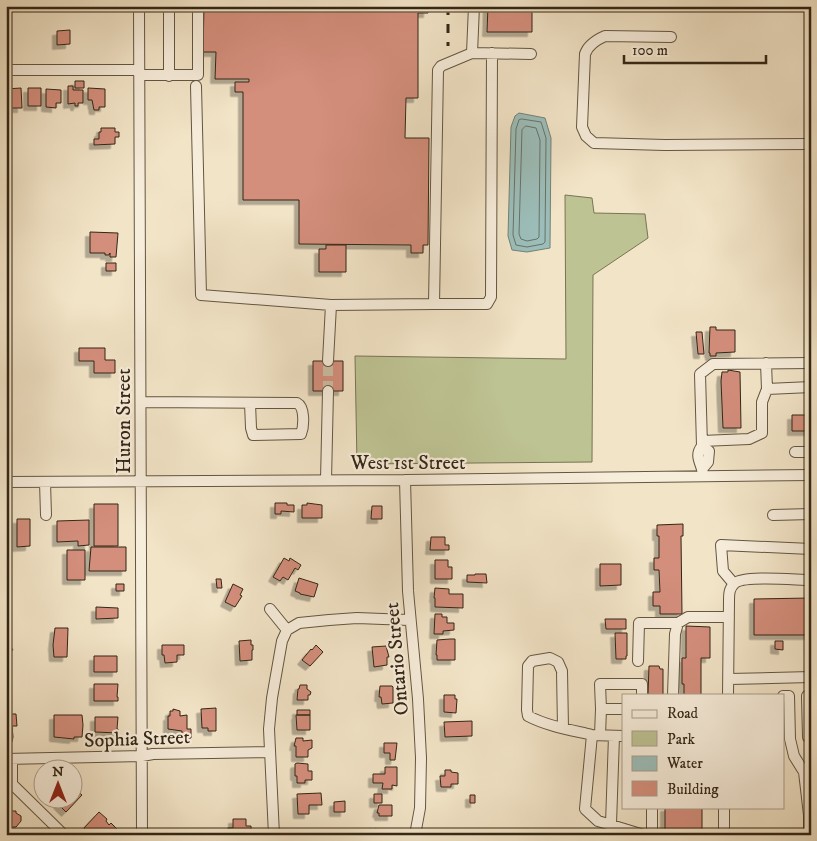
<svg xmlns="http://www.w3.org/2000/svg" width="817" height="841" font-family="'IM FELL DW Pica',serif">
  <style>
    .green { fill: #bec393; stroke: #787454 }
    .water { fill: #9cbeba; stroke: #728178 }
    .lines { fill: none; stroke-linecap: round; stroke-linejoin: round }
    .shore { stroke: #687268; stroke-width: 1 }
    .building { fill: #d48e7b; stroke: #332615; filter: url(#shadow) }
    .minor-tunnel { stroke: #ccbea3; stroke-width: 10; stroke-dasharray: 10 5; stroke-linecap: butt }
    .minor-casing { stroke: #635642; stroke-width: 12 }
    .minor { stroke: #f7eddb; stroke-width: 10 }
    .rail { stroke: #332615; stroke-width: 3; stroke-dasharray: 9 9; stroke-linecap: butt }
    .labels { text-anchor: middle; stroke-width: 4.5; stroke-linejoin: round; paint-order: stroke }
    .street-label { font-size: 20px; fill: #332615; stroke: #f7eddb }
  </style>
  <defs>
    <filter id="shadow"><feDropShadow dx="-4.5" dy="4.5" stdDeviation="0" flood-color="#0004"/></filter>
  </defs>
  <rect width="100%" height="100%" fill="#f2e4c7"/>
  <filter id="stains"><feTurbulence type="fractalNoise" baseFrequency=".004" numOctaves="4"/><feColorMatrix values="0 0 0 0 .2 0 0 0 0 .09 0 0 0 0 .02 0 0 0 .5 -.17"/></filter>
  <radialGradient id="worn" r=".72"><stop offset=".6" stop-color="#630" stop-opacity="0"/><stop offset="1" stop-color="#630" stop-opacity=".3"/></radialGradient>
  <path class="green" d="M565 195 592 198 594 213 645 214 648 238 593 275 592 462 357 464 355 356 566 359Z"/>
  <path class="water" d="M519 113 545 118 551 138 550 248 527 252 512 250 508 236 511 127 515 116Z"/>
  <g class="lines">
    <path class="shore" d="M522 119 541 122 546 138 545 242 543 244 527 247 516 245 513 235 516 129 519 120Z
      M526 126 536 128 540 140 539 237 537 239 527 241 521 239 519 234 522 130Z"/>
  </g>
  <path class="building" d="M204 6H428V13H418V98H406L405 138H429L428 245H423V253H411V245L299 244V200H243V92H235V82H249V79H215L216 52H203Z
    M488 6H532V32H487Z
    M70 30V44L57 45V31Z
    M75 81H84V88H75Z
    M68 86H73V90H83V103H78V106H75V103L68 104Z
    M21 88 22 108H6V89Z
    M28 88H41V106H28Z
    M88 88 105 89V107H99V110H94L92 100H88Z
    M46 89 61 90V103H56V108L46 107Z
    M101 128H115V132H119V137H115V144L94 145V139H99V132H101Z
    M90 232 118 233 116 257H110V253L109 255H105V253H90Z
    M326 245H346V272H319V249H326Z
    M106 263H116V271H106Z
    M710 327H716V330H735V352L716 353V356H710V353H709Z
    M696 332H702L704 354H698Z
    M79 348H105V360H115V373H94V361H79Z
    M313 361H343V391H313Z
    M728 370 740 372 741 428H723L721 381 722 372H728Z
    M792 415H811V431H792Z
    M275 503H287V505H294V512L281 511V514H275Z
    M307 503 322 505V518H302V505H307Z
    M94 504H118V546H94Z
    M372 506H382V519H371Z
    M17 519H30V546L17 547Z
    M89 520V545L78 546V541L57 542V521Z
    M683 524V536H681L682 614H660V606H653V592H660L659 570H654V558H659V536H657V525Z
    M431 537H445V545H449V550H430Z
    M91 547H126V571H89Z
    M67 550H85V580H67Z
    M284 558 289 561 290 558 301 565 298 570 295 568 288 580 283 577 280 581 273 577Z
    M435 560H448V567H452V579H435Z
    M600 564H621V585L600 586Z
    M475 574H486L487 583 467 582V575H475Z
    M299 578 318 584 314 597 300 594V593L295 591Z
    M216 579H221L222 588H217Z
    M116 584H124V591H116Z
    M233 584 243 589 240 595 242 596 235 607 225 602Z
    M435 588 449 589V594H463V608L435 607V598H434Z
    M810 598V635H754V599Z
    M96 607 118 608V618L96 619Z
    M435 614H442V617H447V623H454V630L443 631V634H434Z
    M605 619H626V629H606Z
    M686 626 710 627V658H701V695H684V684H682V658H686Z
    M55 628H68L67 657H54L53 645Z
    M615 633H627V656H626V659H616Z
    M450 639H455V660H437V655H436L437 640Z
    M6 640 13 650 6 655Z
    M251 640V645H253V650H252V660L240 661 239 641Z
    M775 641H783V650L775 649Z
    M162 645H184V655H177V662L165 663 164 655H162Z
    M316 645 323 652 310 666 302 660 311 649 312 650Z
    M386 646 389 657H387V665L374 667 372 647Z
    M94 656H117V672H94Z
    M649 666H659L660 669H663V695H648Z
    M6 677H11V695H9V700H6Z
    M94 684H118L117 697H118V701H94Z
    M300 685H307V689L311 692 310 695H308V700H297L298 689H299Z
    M380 686H392L393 687V703L382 704 381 697H379Z
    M444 695H455V699H457L456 713 444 712Z
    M216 708V731H208V728H202L201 709Z
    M173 709 180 711V716L187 715V729H191V738H182V731L168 729V716H170V711H173Z
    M297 710H310V715H297Z
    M6 714H16L17 726H12L13 737 12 742H8L9 746H6Z
    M54 715H82L83 725 82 737H74V739L54 737Z
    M296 715H310V730H297Z
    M95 717H118L117 729H118V733L95 732Z
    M472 721V736L445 737 444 722Z
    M296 738H303V741L312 740V748L308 750V757H296V746H294Z
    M384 743H397L395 760H390V753H384Z
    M297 763 308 764V771H312V780H305V783H297V776H295V764Z
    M385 767H397V786L392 785V789H382L383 783H373V774H385Z
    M445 770H451V772L458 773V784H451V787H441L440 776H445Z
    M74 788 82 795 66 812 58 804 60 802 56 799 55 801 53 798H72V789Z
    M321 793 322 805H309V814H298L297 794Z
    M374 794H382V803H374Z
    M470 795H475V803H470Z
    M345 801V812H334V802Z
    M379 805H392V816H379V813H377Z
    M665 807H702V835L665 834Z
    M9 811H16V813L21 816V821L16 827H10L6 823V816Z
    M99 812 107 819 106 821 109 825 111 823 118 830 114 835H90L84 828Z
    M233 819H246V826H251V833L228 835V828H233Z
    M375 829 388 834 387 835H373Z"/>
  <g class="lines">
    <path class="minor-tunnel" d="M328 391V361"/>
    <g class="minor-casing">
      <path id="minor" d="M139 6 142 835
        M169 6V76
        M671 37 605 36C596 40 588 45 585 54L582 127 586 136 594 143 665 145 811 144
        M472 53 531 54
        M6 70H139
        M139 75H198V6
        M196 86 201 295 331 305
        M434 304H487L491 297 492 53
        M328 361 331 305 434 304 438 70 441 66 472 53 474 6
        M766 363 767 389
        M141 402 297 403C305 407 304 426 301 434L253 435 251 428 250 403
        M702 441 749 439 762 433V402L767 389 811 387
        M702 446 709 451 708 462 703 468
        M795 452H811
        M703 476C703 464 693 457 702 446L700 374 713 364 811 363
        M326 480 328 391
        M405 480 408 591 418 699 421 758 420 808 415 835
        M6 482 405 480 811 475
        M45 482 46 515
        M773 515 811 514
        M734 584 723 571 721 545 811 549
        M270 609 287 630
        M678 623 688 617H729
        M638 661 639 623H678L675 634 673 695
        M729 679 811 677
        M728 695 729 601C729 594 729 588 735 583 745 575 796 580 811 580
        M783 696H789L790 739 794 756 804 772 809 815V835
        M807 696 808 737
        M623 709H601L600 684H642V695
        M563 728 562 671 558 662 550 658 532 661 528 666 527 710 528 716C547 726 571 730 592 735
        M600 735 601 709
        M623 736 592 735 585 809 598 821 644 835
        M6 759 142 756 153 754 269 752
        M12 784 64 835
        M6 790 12 784V759
        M652 807V835
        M611 824 614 736
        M274 835 269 729 272 698 282 641 287 630 299 623 329 620 357 618 409 620
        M724 835V807"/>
    </g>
    <use href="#minor" class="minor"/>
    <path class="rail" d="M448 6V46"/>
  </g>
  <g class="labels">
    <g class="street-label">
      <text transform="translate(123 421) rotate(-90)" y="7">Huron Street</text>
      <text x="408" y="469">West 1st Street</text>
      <text transform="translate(396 659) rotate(-95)" y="7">Ontario Street</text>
      <text transform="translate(137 738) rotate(-2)" y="7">Sophia Street</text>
    </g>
  </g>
  <rect width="817" height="841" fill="none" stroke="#f2e4c7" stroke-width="25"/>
  <rect x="8" y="8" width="802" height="826" fill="none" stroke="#332615" stroke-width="2.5"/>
  <rect x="12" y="12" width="792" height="816" fill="none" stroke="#332615"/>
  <rect x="622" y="694" width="162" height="115" fill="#f7eddb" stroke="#a99d8c"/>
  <rect x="632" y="710" width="25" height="8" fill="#f7eddb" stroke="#a99d8c"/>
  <text x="667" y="718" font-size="15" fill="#332615">Road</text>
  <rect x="632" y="731" width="25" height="15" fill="#bec393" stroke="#a99d8c"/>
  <text x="667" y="744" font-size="15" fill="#332615">Park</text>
  <rect x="632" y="756" width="25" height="15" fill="#9cbeba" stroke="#a99d8c"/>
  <text x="667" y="768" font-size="15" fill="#332615">Water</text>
  <rect x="632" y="781" width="25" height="15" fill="#d48e7b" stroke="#a99d8c"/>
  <text x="667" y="794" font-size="15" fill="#332615">Building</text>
  <g transform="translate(58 784)"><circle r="24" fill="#f7eddb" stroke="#a99d8c"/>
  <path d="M0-4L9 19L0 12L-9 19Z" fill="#8f2418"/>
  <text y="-8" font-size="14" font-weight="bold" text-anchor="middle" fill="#332615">N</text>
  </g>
  <path d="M624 55v8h142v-8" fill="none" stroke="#332615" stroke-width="2.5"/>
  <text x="632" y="55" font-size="15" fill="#332615" stroke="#f7eddb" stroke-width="4" paint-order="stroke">100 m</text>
  <rect width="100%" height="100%" filter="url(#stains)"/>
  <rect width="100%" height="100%" fill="url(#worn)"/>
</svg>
